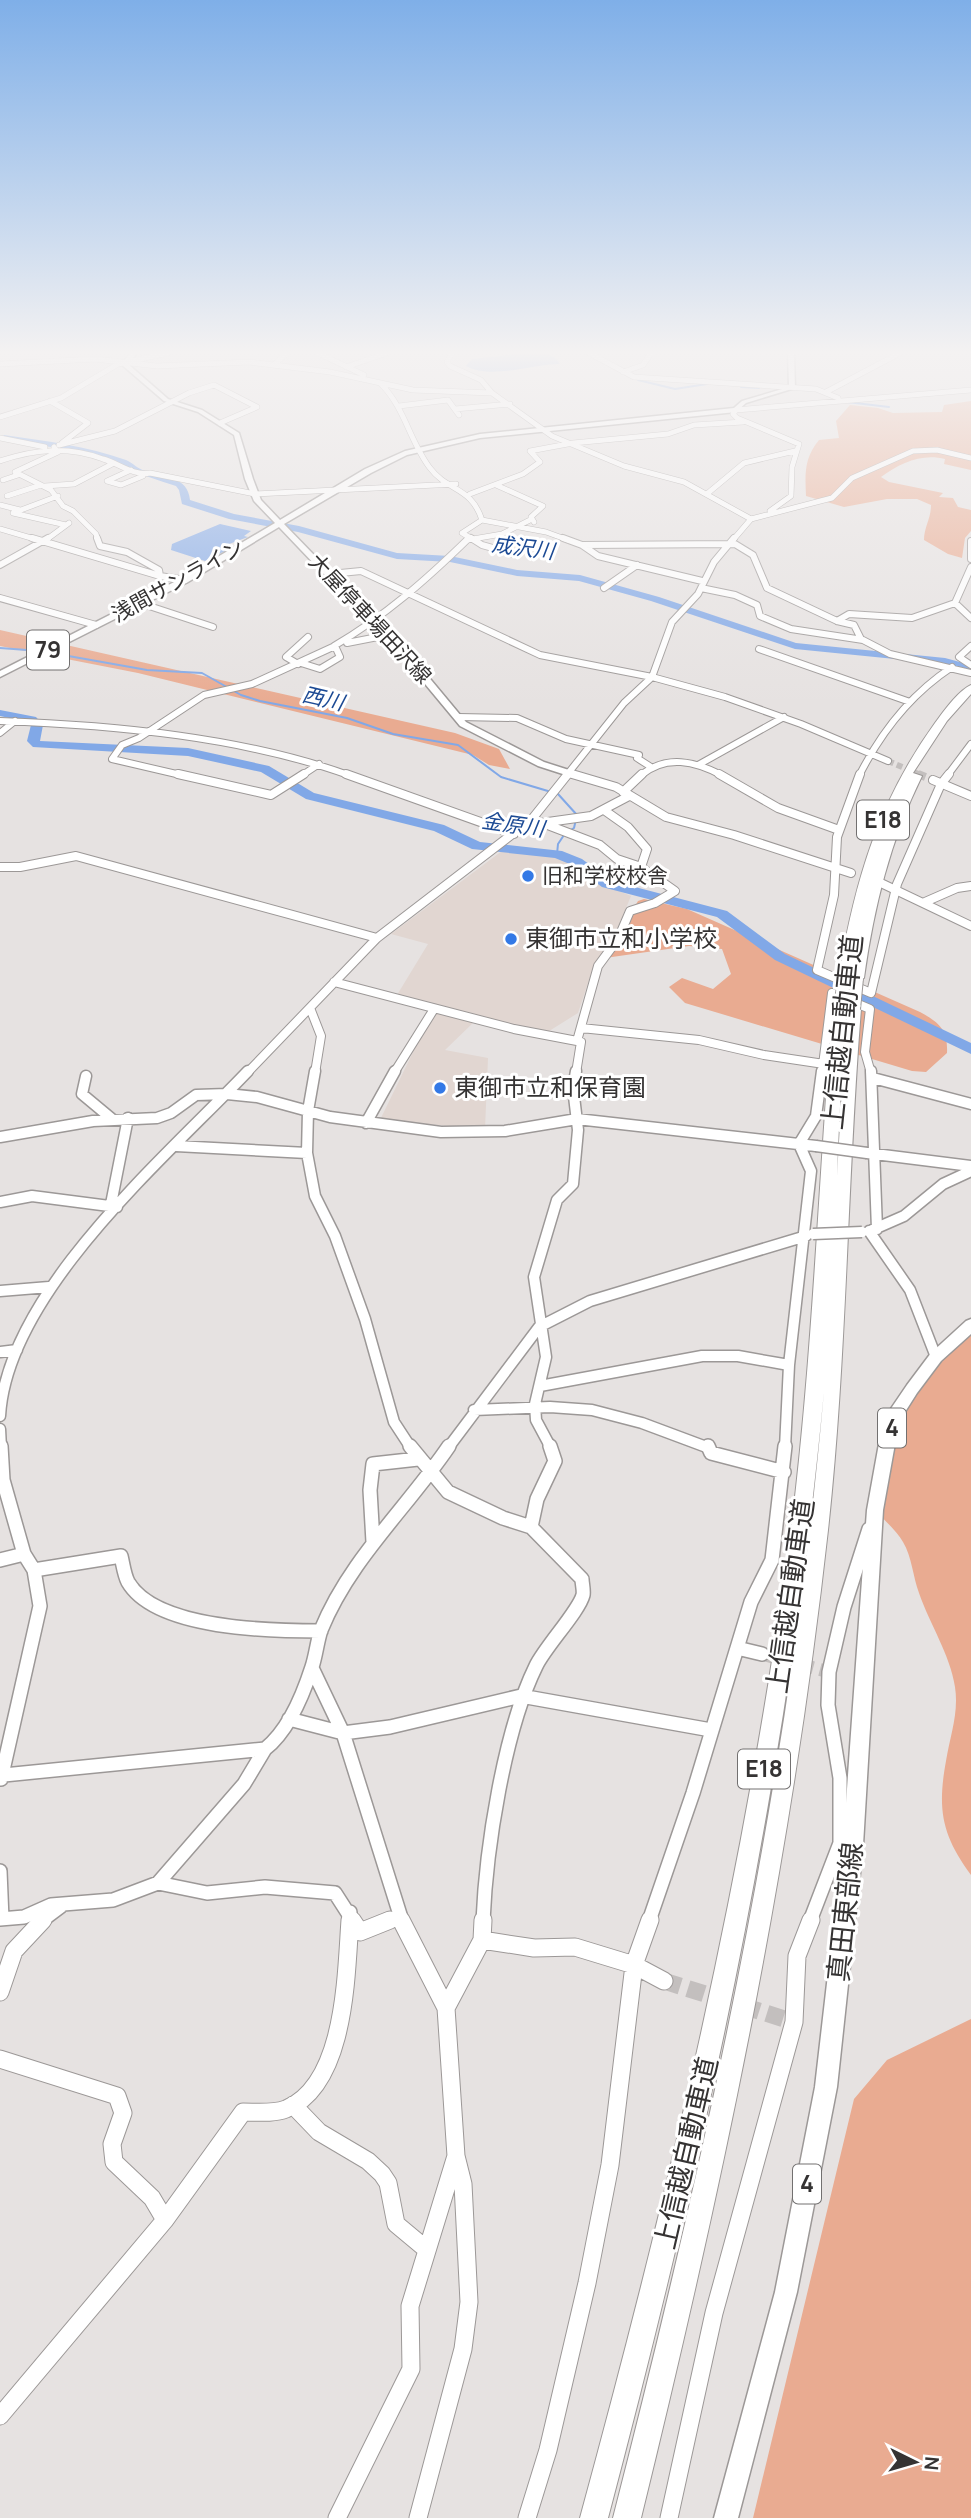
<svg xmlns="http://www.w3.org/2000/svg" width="971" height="2518" font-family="Manrope,'Noto Sans JP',sans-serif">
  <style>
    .built { fill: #e1d6d1 }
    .green { fill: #e9ab91 }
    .water { fill: #81a8e7 }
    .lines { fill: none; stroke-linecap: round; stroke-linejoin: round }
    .stream { stroke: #81a8e7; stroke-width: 2 }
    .river { fill: #81a8e7; fill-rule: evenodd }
    .minor-tunnel-far3 { stroke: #c3bfbe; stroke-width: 6; stroke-dasharray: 6 3.5; stroke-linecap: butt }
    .minor-tunnel-far2 { stroke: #c3bfbe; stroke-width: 8; stroke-dasharray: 8 4.5; stroke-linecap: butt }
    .minor-tunnel-far1 { stroke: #c3bfbe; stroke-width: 13; stroke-dasharray: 13 7; stroke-linecap: butt }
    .minor-tunnel { stroke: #c3bfbe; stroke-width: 17; stroke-dasharray: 17 8; stroke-linecap: butt }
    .minor-far5-casing { stroke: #9c9897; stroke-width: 6 }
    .minor-far4-casing { stroke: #9c9897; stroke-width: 8 }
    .minor-far3-casing { stroke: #9c9897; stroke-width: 10 }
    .minor-far2-casing { stroke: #9c9897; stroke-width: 13 }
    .minor-far1-casing { stroke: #9c9897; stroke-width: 16 }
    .minor-casing { stroke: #9c9897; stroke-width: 19 }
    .major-casing { stroke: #9c9897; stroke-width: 3 }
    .highway-casing { stroke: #9c9897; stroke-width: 2 }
    .minor-far5 { stroke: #fff; stroke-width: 5 }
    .minor-far4 { stroke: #fff; stroke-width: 6 }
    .minor-far3 { stroke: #fff; stroke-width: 8 }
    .minor-far2 { stroke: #fff; stroke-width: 10 }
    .minor-far1 { stroke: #fff; stroke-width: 13 }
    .minor { stroke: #fff; stroke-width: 17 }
    .major { fill: #fff; fill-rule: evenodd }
    .highway { fill: #fff; fill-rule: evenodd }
    .minor-bridge-casing { stroke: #9c9897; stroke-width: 13; stroke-linecap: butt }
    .highway-bridge-casing { stroke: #9c9897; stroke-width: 14; stroke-linecap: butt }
    .minor-bridge { stroke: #fff; stroke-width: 10 }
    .highway-bridge { stroke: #fff; stroke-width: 12 }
    .poi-dot { fill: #3379e6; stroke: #fff; stroke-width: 2.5 }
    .labels { text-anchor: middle; stroke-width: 6; stroke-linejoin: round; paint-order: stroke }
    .far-water-label { font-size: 21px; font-style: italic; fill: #1c4a94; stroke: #fff }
    .far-street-label { font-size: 21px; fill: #353333; stroke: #fff }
    .far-poi-label { font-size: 21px; fill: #353333; stroke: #fff; text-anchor: start }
    .shield { fill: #fff; stroke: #727070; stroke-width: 2 }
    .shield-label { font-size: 23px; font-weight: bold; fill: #353333 }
    .poi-label { font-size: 24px; fill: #353333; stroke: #fff; text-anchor: start }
    .near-street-label { font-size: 28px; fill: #353333; stroke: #fff }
  </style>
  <rect width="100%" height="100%" fill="#e6e2e1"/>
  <path class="built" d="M502 851 546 854 569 861 602 884 631 896 616 932 591 974 578 1013 546 1033 397 995 428 944 391 934Z
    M437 1013 475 1021 445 1050 488 1058 485 1129 380 1120 416 1046Z"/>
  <path class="green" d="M971 401V470L944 464 945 459C922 453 900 463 881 477L889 482 943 493 939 497 953 498 958 507 971 510V531L965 538 962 558 948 554 924 540C924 527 931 519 931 505L917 499H887L844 507 806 496C805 474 804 458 819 440L839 438 836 421 850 405 878 408 893 413 942 412 944 405Z
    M0 630 455 733 499 749 510 769 489 765 473 755 138 673 0 646Z
    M644 899 687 909 920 1012C940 1023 948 1030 947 1053L926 1072 912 1071 685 1003 669 987 682 978 713 989 731 974 722 949 689 946 605 958 638 901Z
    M971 1325V1875C942 1835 937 1810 946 1761 950 1736 959 1713 955 1687 950 1654 930 1625 919 1593 913 1577 912 1557 903 1542 897 1531 884 1520 875 1510L898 1410Z
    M971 2019V2518H753L854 2099 887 2060Z"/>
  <path class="water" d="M526 353C543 353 552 351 560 364 532 364 492 380 466 366L472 359Z
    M220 524 251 531 244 536 248 537 229 544 231 548 205 561 171 550 172 544Z"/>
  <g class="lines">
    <path class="stream" d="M638 380 675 389 707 384
      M741 387 759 388
      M847 402 889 407
      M0 648 40 651
      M46 652 147 670 202 673 241 695 260 701 347 718 393 734 458 745 501 777 558 794 577 815 574 828 569 831
      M557 854 558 844 564 835"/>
    <path class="river" d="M4 435C45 441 87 446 126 460 133 463 138 469 145 471 164 478 188 476 190 500L234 514 299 526 397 553 450 556 517 570 580 575 659 597 796 643 945 658 971 665V671L945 664 795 649 651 601 579 581 517 576 450 562 397 559 298 532 229 519 182 504 179 490 176 486C140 475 108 460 72 451 49 445 24 445 1 440Z
      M0 710 36 717 43 725 40 741 188 748 269 766 314 793 444 825 480 842 562 851 582 859 612 881 727 911 785 954 971 1043V1054L775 960 717 917 602 887 572 865 555 858 472 849 434 831 306 799 261 772 188 756 33 747 27 741 31 725 28 722 0 716Z"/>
    <path class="minor-tunnel-far3" d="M888 761 923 776"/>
    <path class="minor-tunnel-far2" d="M918 774 933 780"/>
    <path class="minor-tunnel-far1" d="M762 1654 829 1672"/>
    <path class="minor-tunnel" d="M664 1981 721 1999
      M743 2006 794 2022"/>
    <g class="minor-far5-casing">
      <path id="minor-far5" d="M318 353 364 375
        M452 353 447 362 450 366 481 380 492 393
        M589 353 634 377 816 389 838 398
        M0 364 95 359 157 366 249 362 330 372 413 390 492 393 552 436 624 466 684 482 751 519 832 498 852 478 913 451 937 450 971 458
        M274 365 287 353
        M346 367 387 353
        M623 372 643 365 651 353
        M381 384C405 408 410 442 430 468 448 492 471 486 482 520
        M826 392 900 353
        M50 401 88 423 62 443
        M399 406 448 400 459 415
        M455 409 510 404
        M0 417 61 398 118 364 168 353
        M220 423 257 407
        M0 438 45 447
        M59 445 115 431 189 393 214 385 257 407
        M54 447 58 452 15 472 51 490 63 506 73 511 96 534 98 540
        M0 461C35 449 68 446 103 459 120 464 133 476 150 473L255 494 456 484
        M131 470 107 481 121 485 143 476
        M3 480 18 475
        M496 485 543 506 531 517 534 522
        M45 486 74 484 114 463
        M708 493 744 463 795 451
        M470 494 523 474 540 462 530 451 573 443 668 434 694 425 743 422
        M7 496 41 485
        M58 496 13 513 66 525
        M0 505 20 510
        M770 511 791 496 792 467 799 444 737 418 733 414 736 410 971 390
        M482 520 546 532 568 540
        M0 529 38 540
        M46 540 69 523
        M467 540 502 534 532 519
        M474 540 462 533 482 520
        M733 540 751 519"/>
    </g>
    <g class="minor-far4-casing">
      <path id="minor-far4" d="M32 538 160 576 185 580
        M97 538 100 546 127 552 159 570 160 576
        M471 538 482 545 514 554 523 548
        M563 538 582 545 598 556 702 581
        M971 541V559
        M582 545 735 544 753 555 767 588 837 621 854 625 861 639
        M0 565 48 538
        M330 574 361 571 540 655 652 677 725 697 801 724 888 761
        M604 588 637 565
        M701 588 735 595 757 605 760 616 791 629 863 640 890 654 971 673
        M0 598 96 625
        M140 603 213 627
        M955 603 971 618
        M837 621 849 614 912 618 955 603 971 567
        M347 643 388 635
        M334 646C385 616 426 580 469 538
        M971 646 959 657 971 665
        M759 649 910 702
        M301 663 320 669 340 657 335 646
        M298 664 286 657 308 637
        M458 717 517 718 566 739 639 755 637 758 651 767
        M0 721C114 725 244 737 351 776
        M0 733 15 721
        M698 765 784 717
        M569 773 578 776
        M185 776 112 759 122 745 139 738 204 695 252 684 335 646
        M301 776 319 764
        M566 776 624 703 652 677 672 622 698 594 714 562 734 538
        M640 776C666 754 695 761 723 776
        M859 776C881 732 911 694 952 667
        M947 776 971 744"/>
    </g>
    <g class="minor-far3-casing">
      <path id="minor-far3" d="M178 774 271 795 304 774
        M346 774 514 834
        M572 774 616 787 666 817 734 835 851 873
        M719 774 778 808 839 830
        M860 774 837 837 834 895 817 970 871 993 897 884 941 784 949 774
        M933 780 971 796
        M623 792 642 774
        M604 810 628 827 647 849 641 867
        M532 819 600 845 617 859 641 867 675 891 655 903 630 911 618 939 598 966 577 1041 581 1042 576 1073
        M548 822 591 816 629 796
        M0 867H20L76 856 377 938
        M883 884 971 926
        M925 902 957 888 971 886
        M334 982 514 1029 577 1041
        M310 1008 321 1036 315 1073
        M581 1028 699 1040 764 1055 824 1064
        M247 1073 377 938 532 819 568 774
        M394 1073 434 1009
        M822 1073 832 993 870 1009 865 1052 871 1073"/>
    </g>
    <g class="minor-far2-casing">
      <path id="minor-far2" d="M315 1071 308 1111 307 1153 315 1196 335 1236 365 1319 394 1422 411 1448
        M871 1071 877 1229
        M86 1076 82 1094 112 1119
        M873 1078 971 1104
        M366 1123 395 1071
        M0 1137 93 1121 157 1118 171 1113 196 1095 227 1094 257 1097 330 1117 441 1132 505 1131 577 1119 816 1146
        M799 1144 816 1116 822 1071
        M176 1146 307 1153
        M867 1153 971 1166
        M0 1202 32 1196 117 1207
        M111 1204 128 1118
        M872 1230 904 1216 943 1184 971 1171
        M869 1231 910 1290 936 1357
        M0 1291 49 1287
        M0 1352 17 1350
        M540 1386 702 1356H738L789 1365
        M474 1410 550 1407 592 1410 642 1423 709 1448
        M0 1416C7 1292 166 1157 248 1071
        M0 1429 1 1448
        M448 1448 539 1327 590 1301 806 1236
        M551 1448 536 1420 535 1404 546 1357 534 1277 557 1200 573 1184 578 1130 573 1088 576 1071
        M785 1448 789 1365 811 1171 799 1144"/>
    </g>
    <g class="minor-far1-casing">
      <path id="minor-far1" d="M410 1446 448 1492 503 1518 531 1527 582 1579C582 1583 584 1591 583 1595 579 1611 545 1647 536 1666 504 1731 486 1849 483 1921
        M708 1446 711 1453 784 1472
        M531 1527 537 1499 555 1461 550 1446
        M373 1542 370 1490 373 1464 418 1459
        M0 1560 24 1554
        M34 1570 121 1556C123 1564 124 1574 128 1582 156 1630 273 1631 321 1631
        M737 1648 762 1654
        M312 1668 343 1733 402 1921
        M289 1719 343 1733 390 1727 521 1696 711 1730
        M4 1775 265 1749C288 1731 303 1695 312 1667 316 1655 317 1642 321 1630 350 1559 407 1508 449 1446
        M1 1779 40 1606 34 1570 24 1554 3 1480 1 1446
        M0 1871 2 1919
        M158 1883 244 1784 265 1749
        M0 1919 24 1917 51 1905 113 1900 158 1883 207 1893 265 1887 335 1893 353 1921
        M41 1921 61 1906
        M349 1921 350 1912
        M386 1921 399 1916
        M649 1921 693 1793 751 1602 772 1560 785 1446
        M810 1921 840 1843V1778L828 1705 829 1672 844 1607 869 1529"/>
    </g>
    <g class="minor-casing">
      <path id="minor" d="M352 1920 360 1932 390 1920
        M401 1920 446 2008 456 2156 463 2184 469 2302 463 2349 418 2518
        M482 1940 534 1948 575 1947 634 1965 664 1981
        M0 1992 14 1951 43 1920
        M446 2008 482 1940 483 1920
        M0 2059 117 2096 123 2113 112 2144 114 2162 152 2198 165 2220
        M293 2105 319 2132 368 2161 382 2174 388 2183 396 2224 426 2249
        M0 2416 165 2220 243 2112C256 2112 273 2114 286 2109 346 2084 346 1975 350 1920
        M337 2518 411 2369 410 2306 456 2156
        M527 2518 548 2450 587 2283 610 2165 634 1965 650 1920
        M669 2518 714 2313 794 2022 797 1956 811 1920"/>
    </g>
    <g class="major-casing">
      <path id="major" d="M131 353H137L128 364 168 399 202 410 239 433 253 479 261 500 280 520 365 469 405 451 480 434 734 408 742 401 789 387 788 353H794L795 388 746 403 736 412 480 438 407 455 371 473 284 524 407 651 466 722 544 762 572 771 574 773 569 776 538 766 460 726 401 655 279 527 188 582 0 677V671L182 578 275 523 254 501 245 479 234 435 198 412 164 401 121 364Z
        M971 1319V1334L941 1361 917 1393 905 1412 896 1438 883 1510 863 1845 837 2087 797 2292 738 2518H714L775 2292 815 2087 843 1845 867 1510 880 1438 890 1410 907 1385 931 1353 966 1321Z"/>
    </g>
    <g class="highway-casing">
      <path id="highway" d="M971 685V694L947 721 913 773 922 776C890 841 874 907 864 978L857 982 852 981 851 976 840 978 839 975C855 881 878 802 935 723 944 711 958 691 971 685Z
        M840 1002 847 1006C842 1062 839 1119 837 1175L847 1009 854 1005 861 1009C847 1183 847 1357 828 1530 791 1864 721 2192 641 2518H613C708 2148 791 1773 824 1391 788 1774 706 2147 608 2518H580C667 2200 743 1880 788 1553 811 1383 817 1212 830 1042L833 1006Z"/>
    </g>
    <use href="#minor-far5" class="minor-far5"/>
    <use href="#minor-far4" class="minor-far4"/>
    <use href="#minor-far3" class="minor-far3"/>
    <use href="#minor-far2" class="minor-far2"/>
    <use href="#minor-far1" class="minor-far1"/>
    <use href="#minor" class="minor"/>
    <use href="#major" class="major"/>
    <use href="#highway" class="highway"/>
    <g class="minor-bridge-casing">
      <path id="minor-bridge" d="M816 1146 867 1153
        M813 1234 862 1232"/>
    </g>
    <g class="highway-bridge-casing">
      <path id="highway-bridge" d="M840 1006 845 975
        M854 1009 857 978"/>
    </g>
    <use href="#minor-bridge" class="minor-bridge"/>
    <use href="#highway-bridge" class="highway-bridge"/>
  </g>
  <linearGradient id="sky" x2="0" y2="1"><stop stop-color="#7fafe8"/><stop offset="0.5" stop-color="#f4f2f2"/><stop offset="1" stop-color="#f4f2f2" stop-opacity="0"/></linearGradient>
  <rect width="971" height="705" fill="url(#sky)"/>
  <g class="poi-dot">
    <circle cx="528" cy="876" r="7"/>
    <circle cx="511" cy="939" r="7"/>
    <circle cx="440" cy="1088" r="7"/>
  </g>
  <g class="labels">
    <g class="far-water-label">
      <text transform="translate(523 548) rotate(7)" y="7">成沢川</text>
      <text transform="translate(323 699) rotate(13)" y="7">西川</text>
      <text transform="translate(513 825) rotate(8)" y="7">金原川</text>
    </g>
    <g class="far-street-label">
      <text transform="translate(178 581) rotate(-29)" y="7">浅間サンライン</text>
      <text transform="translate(370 619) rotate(47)" y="7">大屋停車場田沢線</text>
    </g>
    <g class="far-poi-label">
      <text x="542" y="883">旧和学校校舎</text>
    </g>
    <g class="shield">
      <rect x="27" y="630.5" width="42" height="39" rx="5"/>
      <rect x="857" y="800.5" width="52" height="39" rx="5"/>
      <rect x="878" y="1408.5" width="28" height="39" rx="5"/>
      <rect x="738" y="1749.5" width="52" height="39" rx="5"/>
      <rect x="793" y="2164.5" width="28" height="39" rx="5"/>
    </g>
    <g class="shield-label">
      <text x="48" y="658">79</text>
      <text x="883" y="828">E18</text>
      <text x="892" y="1436">4</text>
      <text x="764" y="1777">E18</text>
      <text x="807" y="2192">4</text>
    </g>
    <g class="poi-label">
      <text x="525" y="947">東御市立和小学校</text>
      <text x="454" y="1096">東御市立和保育園</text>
    </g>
    <g class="near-street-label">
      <text transform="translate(842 1032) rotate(-84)" y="10">上信越自動車道</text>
      <text transform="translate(790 1596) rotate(-82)" y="10">上信越自動車道</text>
      <text transform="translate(845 1912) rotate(-84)" y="10">真田東部線</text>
      <text transform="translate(686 2153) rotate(-77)" y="10">上信越自動車道</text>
    </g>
  </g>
  <g transform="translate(915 2462) rotate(95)" stroke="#ffffff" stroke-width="5" paint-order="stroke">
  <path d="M0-5L12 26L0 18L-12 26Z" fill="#353333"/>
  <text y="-10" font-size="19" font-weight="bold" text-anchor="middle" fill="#353333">N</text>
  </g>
</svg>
